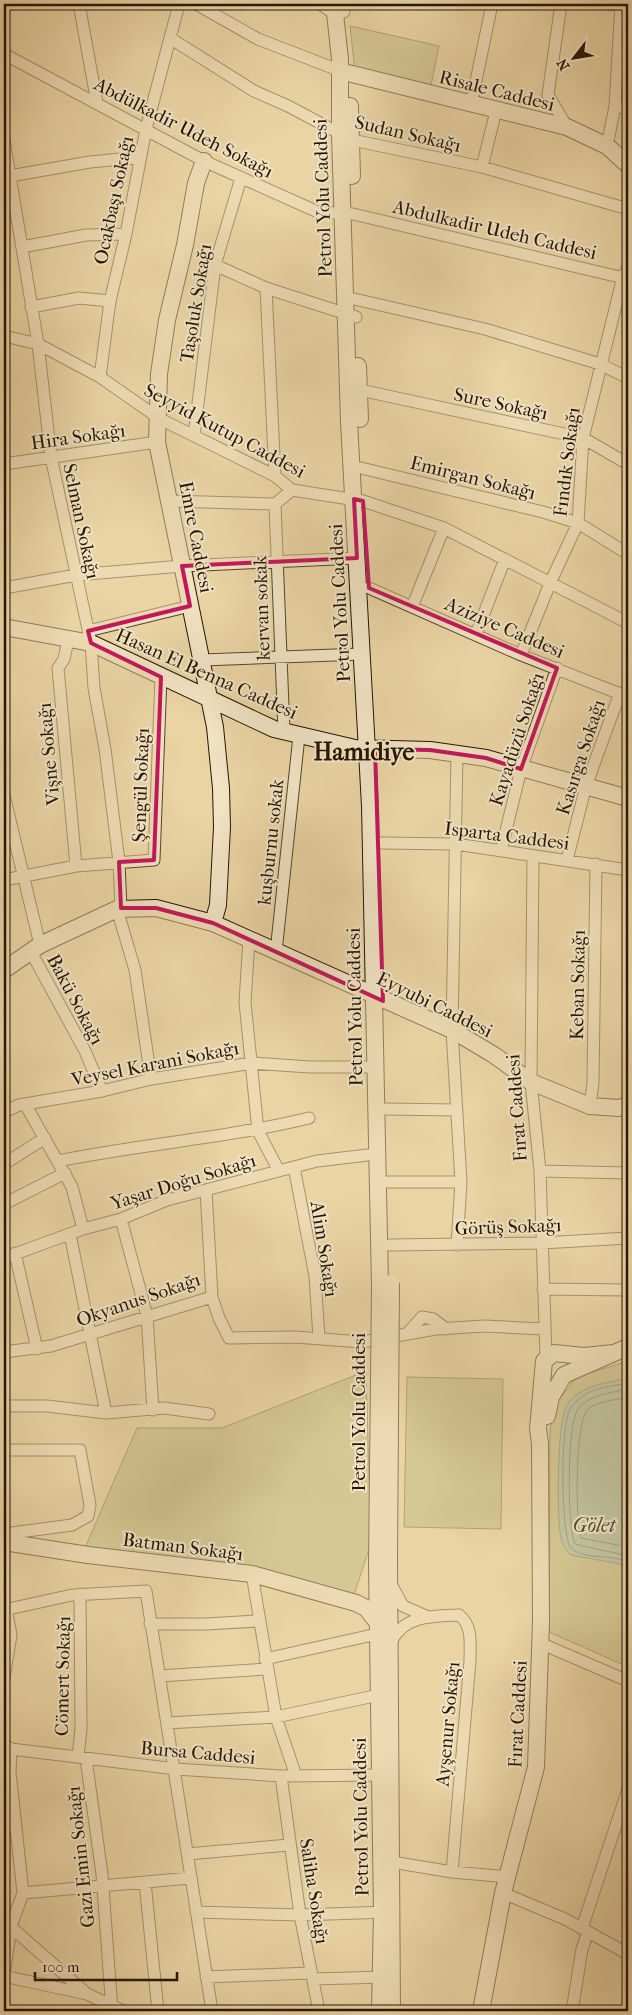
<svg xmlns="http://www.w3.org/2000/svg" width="632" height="2015" font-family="'IM FELL French Canon',serif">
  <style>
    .green { fill: #bfbb81; stroke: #726842 }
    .water { fill: #98b8a5; stroke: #6a7765 }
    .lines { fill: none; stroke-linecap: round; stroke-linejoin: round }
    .shore { stroke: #5e6654; stroke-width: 1 }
    .street-casing { stroke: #56452c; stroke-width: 13 }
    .secondary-casing { stroke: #251504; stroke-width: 18 }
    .street { stroke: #f1e3c4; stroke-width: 11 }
    .secondary { stroke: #f1e3c4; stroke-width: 16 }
    .secondary-bridge-casing { stroke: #251504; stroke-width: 18; stroke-linecap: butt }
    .secondary-bridge { stroke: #f1e3c4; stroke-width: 16 }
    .marked { fill: none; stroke: #c2185b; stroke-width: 4; stroke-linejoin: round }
    .labels { text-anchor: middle; stroke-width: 4; stroke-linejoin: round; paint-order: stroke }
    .street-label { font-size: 19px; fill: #251504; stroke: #f1e3c4 }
    .water-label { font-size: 20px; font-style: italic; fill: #4d4e3c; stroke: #f1e3c4 }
    .district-label { font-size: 24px; font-weight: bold; fill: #251504; stroke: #f1e3c4 }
  </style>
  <rect width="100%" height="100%" fill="#ead4a4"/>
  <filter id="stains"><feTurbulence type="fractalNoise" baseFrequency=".004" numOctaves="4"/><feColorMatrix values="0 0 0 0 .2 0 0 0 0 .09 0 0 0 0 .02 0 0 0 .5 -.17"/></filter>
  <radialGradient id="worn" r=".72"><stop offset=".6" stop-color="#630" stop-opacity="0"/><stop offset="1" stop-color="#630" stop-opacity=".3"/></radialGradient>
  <path class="green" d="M350 26 439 46 431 85 355 72Z
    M628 1361V1667L549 1632 550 1430C552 1420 553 1406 560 1398 564 1392 570 1389 572 1382L580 1376Z
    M366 1371 371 1543 354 1595 84 1550 137 1428H222Z
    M407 1377 503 1379 501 1529 404 1527Z"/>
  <path class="water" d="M628 1378V1569L620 1564 571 1555C564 1549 561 1541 560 1532 557 1512 557 1420 567 1405 580 1385 607 1383 628 1378Z"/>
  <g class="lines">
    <path class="shore" d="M628 1383C613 1386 589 1388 578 1400 575 1403 572 1406 570 1409 560 1429 561 1528 570 1547 585 1562 612 1552 628 1563
      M628 1389C611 1393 586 1395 577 1411 567 1427 567 1527 575 1544L628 1556
      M628 1397C616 1400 598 1401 588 1409 575 1421 575 1521 581 1538L628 1547"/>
    <g class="street-casing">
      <path id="street" d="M79 4 97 103
        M196 4 258 39 346 73
        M320 4 335 14 344 12
        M561 4 548 95 567 127
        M608 4 627 6
        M170 38 254 91 288 106 352 140 482 167 628 209
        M4 54 204 161 318 212 353 214 628 279
        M471 105 492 4
        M615 106 628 109
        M4 140 38 344 51 457 91 643 94 688 105 749 119 862 121 908
        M607 146 615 106 621 5
        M482 167 496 111
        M4 177 90 162 141 157
        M22 247 86 235 126 234
        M215 265 266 288 356 317
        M266 288 275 476
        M354 299 485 329 600 364 628 378
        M31 307 79 298 110 301
        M4 336 38 344 100 377 160 419 275 476 292 490 363 501 444 528 628 623
        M100 377 110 301 126 234 146 129 179 4
        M360 390 583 438 628 464
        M194 436 215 265 241 178
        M4 464 157 442
        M361 468 543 512 578 523 628 554
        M169 501 275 504
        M4 588 76 575 182 566 357 558
        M369 588 521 655 628 697
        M412 607 444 528
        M88 631 190 606
        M476 634 505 559
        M68 640 64 659 58 668 76 866
        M521 655 551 581 578 523 583 438 623 277 628 267
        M203 660 362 654
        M284 732 275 504 292 490
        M457 754 452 1030 461 1182 457 1245
        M4 795 40 945
        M380 843 456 844 628 870
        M501 851 521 769 557 668
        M533 856 531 1082 540 1171 546 1357
        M567 860 586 786 620 693
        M4 880 76 866 154 860 161 677
        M117 909 135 970 151 1079
        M249 939 245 1002 258 1131 279 1171
        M31 952 85 1051 102 1091
        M276 952 299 736
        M25 1104 72 1187 83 1229
        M590 1106 593 1083 596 864
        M385 1109 457 1110
        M4 1112 19 1105 102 1091 151 1079 252 1063 310 1067H375
        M58 1161C142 1144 227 1138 309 1118
        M4 1164 45 1138
        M294 1167 315 1276 319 1338
        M540 1171 628 1173
        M386 1182H461
        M206 1190 212 1297 219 1318 229 1338 295 1337 362 1342 436 1329 485 1326 544 1329
        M4 1204 65 1173
        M121 1219 147 1316 153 1410
        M70 1234 106 1413
        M389 1245 542 1243 628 1238
        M15 1253 37 1349
        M4 1258 83 1229 121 1219 167 1200 317 1161 376 1154
        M543 1289 628 1290
        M407 1334 422 1317 433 1319 446 1329
        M4 1352 51 1346 212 1297
        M4 1406H47L106 1413 164 1408 209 1414
        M4 1450H80L90 1505 88 1516 72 1525 4 1534
        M252 1574 276 1717 296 1776
        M392 1586 403 1606 426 1616
        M4 1610 72 1595 146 1591 212 2011
        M150 1624H206L258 1621
        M391 1642C404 1615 432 1616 459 1615 473 1626 470 1644 470 1661L452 1872
        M540 1643 628 1681
        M265 1659 377 1634
        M159 1676 266 1669
        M4 1678 11 1635 6 1609
        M167 1723 276 1717 379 1695
        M4 1744 11 1749 176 1769 281 1776 387 1775
        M11 1749 10 1772 23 1893 11 1926 4 1976 87 1994
        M78 1757 81 1729 80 1594
        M86 1759 102 1874 112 2011
        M281 1776 300 1915 319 2011
        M4 1826 16 1827
        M187 1854 289 1845
        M392 1862 452 1872 509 1877
        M145 1882 158 2011
        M23 1893 190 1878
        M503 1893 565 1919 628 1954
        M196 1912 300 1915 388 1912
        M4 1921 87 1994 123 2011
        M582 1928 628 1789
        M206 1977 310 1973
        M313 1979 386 1977
        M572 2011 582 1949 588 1932"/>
    </g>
    <g class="secondary-casing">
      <path id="secondary" d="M334 4 340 59V134L349 422 370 806 380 1286
        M348 73 567 127 607 146 628 165
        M350 106 352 176
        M204 161 196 183 185 245 167 320 159 374 157 442 215 727 221 788 222 827 218 905 213 923
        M358 366 360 419
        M4 627 91 643 274 729 355 748 430 750 486 758 628 798
        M4 970 40 945 117 909 156 908 213 923 452 1030 494 1055 531 1082 590 1106 619 1108 628 1105
        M547 1416 551 1397 564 1375 628 1347
        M4 1542 88 1555 252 1574 356 1603 366 1608 377 1622
        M389 1559 392 2011
        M377 1565 382 1912 380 2011
        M481 2011 503 1893 536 1767 541 1622 540 1443 538 1429 544 1361 554 1353 584 1356 614 1353"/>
    </g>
    <use href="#street" class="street"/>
    <use href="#secondary" class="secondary"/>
    <g class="secondary-bridge-casing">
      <path id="secondary-bridge" d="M389 1559 391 1283
        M377 1565 380 1286"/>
    </g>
    <use href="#secondary-bridge" class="secondary-bridge"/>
  </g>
  <path d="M0 0H632V2015H0ZM354 499 363 501 369 588 557 668 521 769 486 758 430 750 375 749 383 1001 213 923 156 908H121L119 862 154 860 161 677 91 643 88 631 190 606 182 566 357 558Z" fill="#ead4a4" fill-opacity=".55" fill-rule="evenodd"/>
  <path class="marked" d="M354 499 363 501 369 588 557 668 521 769 486 758 430 750 375 749 383 1001 213 923 156 908H121L119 862 154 860 161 677 91 643 88 631 190 606 182 566 357 558Z"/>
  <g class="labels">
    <g class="street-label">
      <text transform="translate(497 90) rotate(14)" y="7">Risale Caddesi</text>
      <text transform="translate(184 127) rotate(27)" y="7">Abdülkadir Udeh Sokağı</text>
      <text transform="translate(408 133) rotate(13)" y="7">Sudan Sokağı</text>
      <text transform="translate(322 198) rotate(-92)" y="7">Petrol Yolu Caddesi</text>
      <text transform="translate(113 200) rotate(-78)" y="7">Ocakbaşı Sokağı</text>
      <text transform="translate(495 229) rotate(13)" y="7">Abdulkadir Udeh Caddesi</text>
      <text transform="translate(195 303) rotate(-81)" y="7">Taşoluk Sokağı</text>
      <text transform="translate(501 403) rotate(12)" y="7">Sure Sokağı</text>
      <text transform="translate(225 430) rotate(28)" y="7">Seyyid Kutup Caddesi</text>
      <text transform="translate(78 436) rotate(-8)" y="7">Hira Sokağı</text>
      <text transform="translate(566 462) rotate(-83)" y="7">Fındık Sokağı</text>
      <text transform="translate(473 477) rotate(14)" y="7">Emirgan Sokağı</text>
      <text transform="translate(82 521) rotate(78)" y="7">Selman Sokağı</text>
      <text transform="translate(197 537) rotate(79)" y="7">Emre Caddesi</text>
      <text transform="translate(339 603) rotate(-93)" y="7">Petrol Yolu Caddesi</text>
      <text transform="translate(261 608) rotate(-92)" y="7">kervan sokak</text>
      <text transform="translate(505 627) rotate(23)" y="7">Aziziye Caddesi</text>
      <text transform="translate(207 673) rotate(24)" y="7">Hasan El Benna Caddesi</text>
      <text transform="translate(516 739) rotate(-72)" y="7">Kayadüzü Sokağı</text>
      <text transform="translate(48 754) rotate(-95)" y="7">Vişne Sokağı</text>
      <text transform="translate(580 757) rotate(-72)" y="7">Kasırga Sokağı</text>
      <text transform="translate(140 785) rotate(-88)" y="7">Şengül Sokağı</text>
      <text transform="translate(507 835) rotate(7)" y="7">Isparta Caddesi</text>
      <text transform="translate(270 842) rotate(-84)" y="7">kuşburnu sokak</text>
      <text transform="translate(577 985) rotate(-89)" y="7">Keban Sokağı</text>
      <text transform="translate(76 999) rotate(62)" y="7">Bakü Sokağı</text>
      <text transform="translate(435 1004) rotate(26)" y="7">Eyyubi Caddesi</text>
      <text transform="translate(354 1007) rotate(-91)" y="7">Petrol Yolu Caddesi</text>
      <text transform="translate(155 1063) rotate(-11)" y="7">Veysel Karani Sokağı</text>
      <text transform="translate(516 1108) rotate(-94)" y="7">Fırat Caddesi</text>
      <text transform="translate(183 1181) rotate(-17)" y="7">Yaşar Doğu Sokağı</text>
      <text transform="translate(508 1226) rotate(-2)" y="7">Görüş Sokağı</text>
      <text transform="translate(325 1249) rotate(81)" y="7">Alim Sokağı</text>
      <text transform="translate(138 1299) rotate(-19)" y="7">Okyanus Sokağı</text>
      <text transform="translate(358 1412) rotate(-90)" y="7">Petrol Yolu Caddesi</text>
      <text transform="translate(183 1546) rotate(7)" y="7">Batman Sokağı</text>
      <text transform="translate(62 1676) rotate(-89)" y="7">Cömert Sokağı</text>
      <text transform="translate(517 1714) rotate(-87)" y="7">Fırat Caddesi</text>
      <text transform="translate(447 1724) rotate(-85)" y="7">Ayşenur Sokağı</text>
      <text transform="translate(198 1752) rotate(5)" y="7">Bursa Caddesi</text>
      <text transform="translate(360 1817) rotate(-91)" y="7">Petrol Yolu Caddesi</text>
      <text transform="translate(80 1857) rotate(-96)" y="7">Gazi Emin Sokağı</text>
      <text transform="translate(315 1891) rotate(81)" y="7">Saliha Sokağı</text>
    </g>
    <g class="water-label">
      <text x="594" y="1532">Gölet</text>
    </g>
    <g class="district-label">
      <text x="364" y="760">Hamidiye</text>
    </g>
  </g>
  <rect width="632" height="2015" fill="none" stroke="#ead4a4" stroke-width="20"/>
  <rect x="5" y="5" width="622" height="2005" fill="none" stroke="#251504" stroke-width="2.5"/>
  <rect x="10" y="10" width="612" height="1995" fill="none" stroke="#251504"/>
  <g transform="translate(574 58) rotate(239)" stroke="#f1e3c4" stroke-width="4" paint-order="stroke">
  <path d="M0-4L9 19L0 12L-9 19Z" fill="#251504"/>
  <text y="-8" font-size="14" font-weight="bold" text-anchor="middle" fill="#251504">N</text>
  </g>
  <path d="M35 1972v8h142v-8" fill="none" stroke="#251504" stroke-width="2.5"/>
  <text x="42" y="1972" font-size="15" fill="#251504" stroke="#f1e3c4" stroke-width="4" paint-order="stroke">100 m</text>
  <rect width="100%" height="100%" filter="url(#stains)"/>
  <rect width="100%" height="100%" fill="url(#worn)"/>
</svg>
